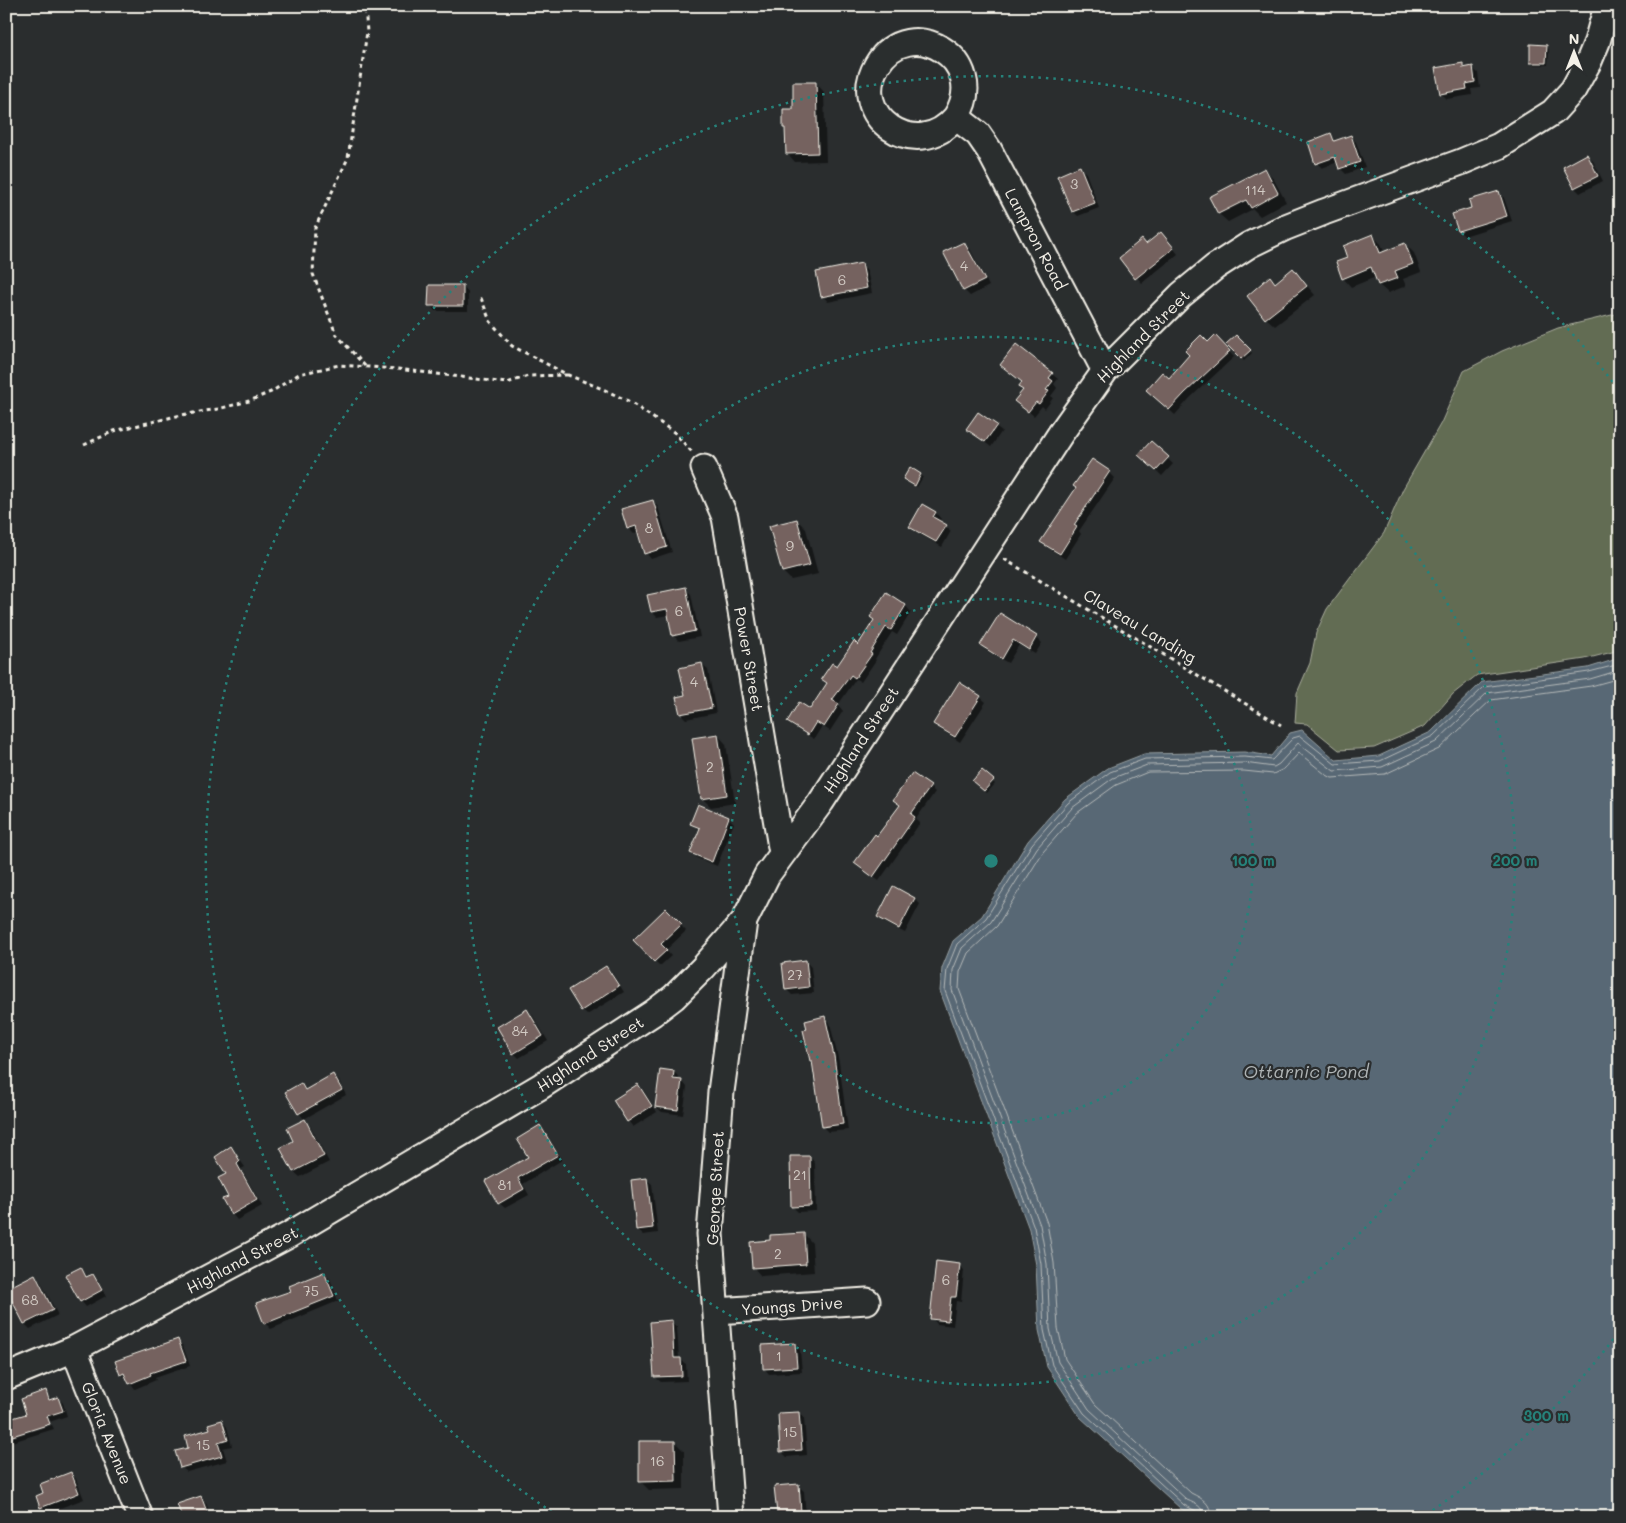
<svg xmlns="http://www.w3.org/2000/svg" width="1626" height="1523" font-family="Mali,sans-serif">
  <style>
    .green { fill: #626c53; stroke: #abae9e }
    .water { fill: #586874; stroke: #969fa2 }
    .shadow { fill: #0007 }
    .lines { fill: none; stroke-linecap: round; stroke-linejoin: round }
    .shore { stroke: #b6baba; stroke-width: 1 }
    .building { fill: #75625f; stroke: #f4f1e8 }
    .minor-casing { stroke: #f4f1e8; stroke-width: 29 }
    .path { stroke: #f4f1e8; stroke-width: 3; stroke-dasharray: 4 4; stroke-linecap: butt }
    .minor { stroke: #2a2d2e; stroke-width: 25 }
    .ring { fill: none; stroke: #26827a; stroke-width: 2.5; stroke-dasharray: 2.5 5 }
    .labels { text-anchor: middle; stroke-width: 4.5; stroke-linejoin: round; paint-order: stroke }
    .number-label { font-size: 14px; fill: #d4cdc6 }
    .street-label { font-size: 16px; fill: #f4f1e8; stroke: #2a2d2e }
    .water-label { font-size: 18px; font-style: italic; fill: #aeb3b4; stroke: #2a2d2e }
    .centre { fill: #26827a; stroke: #2a2d2e; stroke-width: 2.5 }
    .ring-label { font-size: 15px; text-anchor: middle; font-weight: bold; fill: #26827a; stroke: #2a2d2e; stroke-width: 4.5; stroke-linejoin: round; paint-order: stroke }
  </style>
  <rect width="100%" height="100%" fill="#2a2d2e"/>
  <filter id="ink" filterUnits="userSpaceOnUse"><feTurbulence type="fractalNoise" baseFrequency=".02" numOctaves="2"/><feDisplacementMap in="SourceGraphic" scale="10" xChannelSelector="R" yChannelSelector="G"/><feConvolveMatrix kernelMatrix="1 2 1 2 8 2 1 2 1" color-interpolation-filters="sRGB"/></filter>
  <g filter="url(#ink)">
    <path class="green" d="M1620 313V650L1585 659 1477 675 1453 694 1425 726 1374 748 1339 750 1307 724 1295 723 1297 693 1310 663 1316 633 1327 609 1384 533 1403 489 1441 423 1464 371 1502 351 1558 328Z"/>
    <path class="water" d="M1620 658V1517H1197L1181 1509 1080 1417 1047 1367 1039 1330 1036 1265 1029 1229 940 991 942 968 953 941 982 916 1028 841 1065 799 1108 768 1144 754 1245 752 1271 756 1290 733 1302 730 1336 760 1379 756 1431 732 1482 682 1588 668Z"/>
    <path class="shadow" d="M1546 46 1549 49 1548 65H1534L1531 62Z
      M1462 64 1467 69 1472 68 1478 73 1480 88 1471 89 1472 95 1447 99 1441 93Z
      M816 83 824 92 826 161 795 162 787 153V130L784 128 795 110Z
      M1331 135 1336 142 1351 137 1356 142 1365 167 1346 174 1340 168 1338 162 1322 168 1317 163Z
      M1587 156 1593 161 1603 181 1580 193 1575 188 1564 168Z
      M1080 168 1086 173 1099 208 1078 216 1073 211Z
      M1265 169 1273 178 1286 202 1260 216 1253 209 1228 222 1219 214 1211 198Z
      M1499 192 1504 198 1512 221 1464 236 1459 230 1473 209Z
      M1373 236 1381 244 1384 252 1405 244 1414 253 1421 272 1403 279 1406 286 1388 293 1379 285 1376 277 1351 287 1343 278 1349 259Z
      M1167 240 1178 254 1142 283 1120 258 1147 245Z
      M964 243 970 249 989 286 970 296 964 290Z
      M861 264 867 270 872 293 828 302 823 296Z
      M1293 270 1315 295 1275 326 1266 318 1275 284Z
      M463 286 468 292V311H435L430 305Z
      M1236 336 1252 353 1244 361 1228 344Z
      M1215 337 1234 357 1190 398 1175 415 1153 395Z
      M1002 365 1052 374 1058 379 1054 384 1057 388 1051 396 1053 398 1045 409 1042 406 1034 416 1016 401 1024 391 1023 383Z
      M978 413 1002 431 991 447 968 429Z
      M1151 443 1173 464 1162 476 1140 455Z
      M910 469 923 477 917 487 904 479Z
      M1109 472 1115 478 1079 531 1081 534 1065 559 1047 547 1042 542 1078 489Z
      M653 501 658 507 672 552 651 559 646 553 639 532 634 534 628 528Z
      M923 506 936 513 941 519 939 522 951 531 942 547 916 532 911 527Z
      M797 520 806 529 818 574 791 580 783 572 771 527Z
      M685 589 691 594 700 637 679 641 674 636 669 615 657 617 652 612Z
      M886 594 906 606 911 612 897 635 892 632 875 659 876 660 861 682 856 679 838 705 843 711 830 731 822 726 814 739 794 727 788 721 811 711 827 684 822 679 859 646 875 620Z
      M1000 615 1036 637 1042 643 1035 654 1019 645 1008 663 987 651 982 645Z
      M702 665 708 670 716 713 686 719 681 714 686 696Z
      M980 697 986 702 960 742 940 729 934 723Z
      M718 735 726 744 735 803 711 807 702 798Z
      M983 772 995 784 987 793 974 781Z
      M930 787 935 792 916 819 920 823 879 881 861 868 877 838 901 806 894 800Z
      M698 806 729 818 734 823 717 866 697 858 692 853 700 830 692 824Z
      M915 899 920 904 905 933 884 922 878 917Z
      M666 910 686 931 666 950 671 956 660 966 634 940Z
      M806 962 811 967 814 993 792 995 786 989Z
      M606 967 612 973 624 992 587 1015 582 1010Z
      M527 1011 533 1016 548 1041 519 1058 514 1053Z
      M825 1018 830 1023 839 1062 848 1130 828 1132 823 1127 814 1063 811 1061Z
      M674 1072 679 1077V1081H682L687 1087 683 1115 662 1112 656 1107Z
      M333 1076 339 1081 346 1095 304 1119 299 1113 301 1084 307 1090Z
      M638 1086 644 1091 657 1112 633 1127 628 1121Z
      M305 1121 310 1126 329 1162 300 1177 294 1172 282 1148 295 1141Z
      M540 1127 545 1132 562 1160 523 1184 529 1195 505 1208 499 1203 530 1157Z
      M231 1148 245 1167 241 1169 262 1206 237 1220 232 1214 229 1197 228 1174Z
      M810 1157 815 1163 816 1211 798 1212 792 1206Z
      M646 1179 652 1184 658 1233 643 1235 637 1230Z
      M804 1234 812 1243 814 1272 761 1276 753 1267 771 1242Z
      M959 1265 964 1270 961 1302 956 1301 953 1326 937 1324 932 1318Z
      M81 1268 88 1277 92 1275 98 1281 106 1296 86 1307 81 1301Z
      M324 1274 330 1279 338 1301 271 1329 265 1323 293 1291Z
      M35 1276 40 1281 58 1315 30 1329 25 1324 8 1290Z
      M671 1322 677 1327 679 1359 686 1364 687 1381 661 1382 655 1377Z
      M178 1341 183 1346 190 1366 155 1378 156 1380 135 1389 128 1379 121 1374Z
      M795 1344 800 1350 802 1372 769 1374 764 1368Z
      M45 1392 52 1401 58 1398 63 1403 67 1416 8 1436V1438L6 1434V1421L28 1414 23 1400Z
      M799 1413 804 1418 807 1455 787 1457 781 1451Z
      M222 1421 227 1427 232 1446 223 1448 227 1461 187 1472 181 1467 189 1449Z
      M52 1425 54 1429 12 1442 9 1438Z
      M675 1442 684 1451V1489L649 1490 640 1481Z
      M71 1474 76 1479 84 1499 47 1513 42 1508 37 1496 45 1494Z
      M798 1486 804 1491 806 1517H781L778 1514Z
      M201 1497 206 1503 210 1514 218 1511 223 1517H183Z"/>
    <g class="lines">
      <path class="shore" d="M1197 1517 1196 1511 1184 1505 1084 1413 1052 1365 1044 1330 1041 1264 1034 1227 945 991 947 969 957 944 986 918 1032 844 1068 803 1110 772 1145 759 1245 757 1272 760 1293 738 1300 736 1335 764 1380 761 1433 736 1484 687 1589 672 1620 664
        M1204 1517C1203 1506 1196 1504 1187 1500L1089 1409 1058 1362 1050 1329 1047 1264 1040 1225 952 990 953 970 962 948 991 922 1037 848 1072 808 1113 778 1147 765 1244 763 1274 767 1279 764 1298 743 1334 771 1382 767 1436 742 1487 693 1590 679 1620 670
        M1211 1517C1211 1503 1203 1499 1191 1493L1095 1404 1065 1359 1058 1328 1054 1263 1047 1223 959 989 960 972 968 953 997 926 1043 852 1077 813 1116 785 1148 772 1244 771 1273 774 1284 769 1299 753 1325 774 1332 778 1385 774 1439 749 1491 700 1591 686 1620 678"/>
    </g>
    <path class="building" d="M1530 44 1547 45 1546 63H1530Z
      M1463 63V68L1473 66 1475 82 1466 84 1467 89 1440 94 1435 68Z
      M793 82H816L818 153 786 154 785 128H783V109H793Z
      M1331 133 1334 141 1351 135 1360 162 1339 169 1335 157 1315 164 1308 142Z
      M1587 154 1598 176 1574 188 1563 167Z
      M1080 166 1095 203 1072 212 1057 176Z
      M1265 168 1278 193 1251 208 1246 200 1218 214 1209 197Z
      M1499 191 1507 216 1458 231 1452 214 1471 208 1469 200Z
      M1161 232 1174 248 1135 279 1119 258 1142 239 1146 244Z
      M1373 234 1380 253 1405 243 1413 264 1395 271 1398 278 1378 285 1371 267 1342 279 1336 262 1347 258 1343 246Z
      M964 242 985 280 963 291 943 252Z
      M862 263 867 288 821 297 816 272Z
      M1293 268 1307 286 1265 319 1247 296 1270 276 1275 283Z
      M429 285H463V306H428Z
      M1201 335 1208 342 1215 335 1230 351 1185 393 1169 410 1146 390 1162 372 1169 378 1189 355 1185 351Z
      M1236 335 1251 350 1241 359 1226 344Z
      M1016 344 1053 373 1049 378 1053 381 1046 390 1049 391 1039 404 1036 402 1028 412 1014 401 1023 390 1018 387 1022 382 1000 365Z
      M978 412 997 425 985 442 966 429Z
      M1151 441 1169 457 1156 471 1138 455Z
      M1092 459 1110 471 1074 525 1077 527 1060 554 1040 542 1076 488 1073 486Z
      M910 467 921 474 915 486 903 479Z
      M653 500 667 547 644 554 636 526 627 529 621 509Z
      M922 504 936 512 933 517 947 525 936 542 909 527Z
      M797 519 810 565 782 572 769 526Z
      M686 587 695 631 672 636 667 609 651 612 647 595Z
      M886 592 906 605 891 630 886 627 870 653 872 654 855 678 851 675 832 700 839 704 824 727 816 722 808 735 787 722 799 702 810 709 827 683 821 679 832 663 837 666 854 641 858 645 874 620 870 617Z
      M1000 613 1037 636 1029 650 1013 640 1002 659 980 645Z
      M702 663 712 708 680 714 676 697 685 695 679 668Z
      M959 682 981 696 955 737 933 724Z
      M718 734 727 795 701 799 692 738Z
      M982 770 994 780 984 791 972 781Z
      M912 773 931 786 911 814 915 817 873 877 854 863 875 834 877 836 900 805 893 800Z
      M698 804 729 817 712 862 690 853 700 828 690 824Z
      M893 886 915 898 899 929 877 917Z
      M666 908 682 924 661 944 667 950 654 962 633 940Z
      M806 960 809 987 785 990 782 963Z
      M606 966 619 986 581 1011 568 990Z
      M527 1009 543 1036 513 1054 497 1027Z
      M825 1016 834 1056 843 1124 822 1127 812 1061H810L803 1030 807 1029 805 1021Z
      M660 1069 674 1071 673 1079 682 1080 678 1110 655 1107Z
      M333 1074 342 1090 298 1114 285 1092 301 1083 305 1090Z
      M638 1084 652 1106 627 1122 613 1100Z
      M305 1119 324 1156 293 1172 280 1148 293 1141 287 1128Z
      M540 1125 558 1155 518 1178 524 1189 498 1204 485 1181 528 1157 517 1139Z
      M231 1146 240 1161 237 1164 257 1200 231 1215 222 1199 228 1197 218 1178 226 1174 215 1157Z
      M790 1156H810L811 1206 791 1207Z
      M647 1178 653 1228 636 1230 631 1180Z
      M804 1233 806 1264 752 1268 750 1242 770 1240V1235Z
      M936 1261 960 1264 956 1297H951L948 1321 930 1319Z
      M81 1267 86 1277 93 1274 102 1290 80 1302 65 1275Z
      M324 1272 334 1296 264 1324 256 1303 291 1291 289 1286Z
      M35 1274 53 1310 24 1324 6 1289Z
      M672 1320 674 1358H681L682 1376 654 1377 650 1322Z
      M178 1339 186 1361 150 1373 151 1375 129 1384 124 1373 120 1375 115 1361Z
      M795 1343 797 1367 763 1369 762 1345Z
      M46 1390 49 1400 58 1397 63 1411 47 1416 50 1424 6 1438V1420L26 1414 21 1399Z
      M799 1412 802 1450 780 1452 778 1413Z
      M222 1420 228 1440 218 1443 222 1456 180 1468 175 1451 188 1448 185 1436 210 1429 208 1424Z
      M639 1441H675L676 1481 639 1482Z
      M71 1472 79 1493 40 1508 36 1496 43 1493 40 1484Z
      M799 1484 801 1512 777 1514 774 1486Z
      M201 1496 209 1517H182L177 1504Z"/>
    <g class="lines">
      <g class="minor-casing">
        <path id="minor" d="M956 117C916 165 847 115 877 65 909 11 992 60 956 117L978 134 989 150 1105 371
          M704 468 725 517 782 853
          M716 1311 867 1301
          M74 1349 140 1517
          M6 1377 74 1349 289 1235 541 1086 653 1013 674 997 703 968 744 921 767 875 821 802 1061 433 1105 371 1181 295 1215 267 1249 245 1286 227 1324 212 1461 162 1499 146 1553 112 1573 90 1589 61 1597 42 1607 6
          M731 1517 710 1234 721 1092 744 921"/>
      </g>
      <path class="path" d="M481 298 490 321 512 346 568 375 605 390 630 402 675 433 692 452
        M365 366 336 334 313 274 315 228 348 158 367 32 365 6
        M84 445 114 431 181 415 218 409 249 401 271 392 299 374 339 365 398 369 507 383 528 376 568 375
        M1004 559 1281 725"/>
      <use href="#minor" class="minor"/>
    </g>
  </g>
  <g class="ring">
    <circle cx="991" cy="861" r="262"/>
    <circle cx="991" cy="861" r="524"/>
    <path d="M1618 1333A785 785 0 0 1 1424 1516M558 1516A785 785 0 1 1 1618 389"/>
  </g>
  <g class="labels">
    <g class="number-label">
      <text x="1074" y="189">3</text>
      <text x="1255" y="195">114</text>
      <text x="964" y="271">4</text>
      <text x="842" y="285">6</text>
      <text x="649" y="533">8</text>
      <text x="790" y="551">9</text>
      <text x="679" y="616">6</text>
      <text x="694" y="687">4</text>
      <text x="710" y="772">2</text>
      <text x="795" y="980">27</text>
      <text x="520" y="1036">84</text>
      <text x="800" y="1180">21</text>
      <text x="505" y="1190">81</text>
      <text x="778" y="1259">2</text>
      <text x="946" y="1285">6</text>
      <text x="311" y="1296">75</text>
      <text x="30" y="1305">68</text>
      <text x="779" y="1361">1</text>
      <text x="790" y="1437">15</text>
      <text x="203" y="1450">15</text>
      <text x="657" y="1466">16</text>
    </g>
    <g class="street-label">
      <text transform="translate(1036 239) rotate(62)" y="6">Lampron Road</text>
      <text transform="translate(1143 336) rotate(-45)" y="6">Highland Street</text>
      <text transform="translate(1140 626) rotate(31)" y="6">Claveau Landing</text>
      <text transform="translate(749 659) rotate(80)" y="6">Power Street</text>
      <text transform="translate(861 740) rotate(-57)" y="6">Highland Street</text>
      <text transform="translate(590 1054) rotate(-33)" y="6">Highland Street</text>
      <text transform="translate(715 1188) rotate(-87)" y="6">George Street</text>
      <text transform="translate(242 1260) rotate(-28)" y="6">Highland Street</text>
      <text transform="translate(792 1306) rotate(-4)" y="6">Youngs Drive</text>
      <text transform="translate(107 1433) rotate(68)" y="6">Gloria Avenue</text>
    </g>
    <g class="water-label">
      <text x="1306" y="1078">Ottarnic Pond</text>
    </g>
  </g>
  <circle cx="991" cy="861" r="8" class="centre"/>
  <g class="ring-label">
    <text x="1253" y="866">100 m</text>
    <text x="1515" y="866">200 m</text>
    <text x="1546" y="1421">300 m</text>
  </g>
  <rect width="1626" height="1523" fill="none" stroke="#2a2d2e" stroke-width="25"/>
  <rect x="12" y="12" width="1601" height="1498" fill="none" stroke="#f4f1e8" stroke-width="2" filter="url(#ink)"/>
  <g transform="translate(1574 52)" stroke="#2a2d2e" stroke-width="4" paint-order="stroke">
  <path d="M0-4L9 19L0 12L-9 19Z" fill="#f4f1e8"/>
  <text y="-8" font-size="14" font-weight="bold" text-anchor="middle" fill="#f4f1e8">N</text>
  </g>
</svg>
